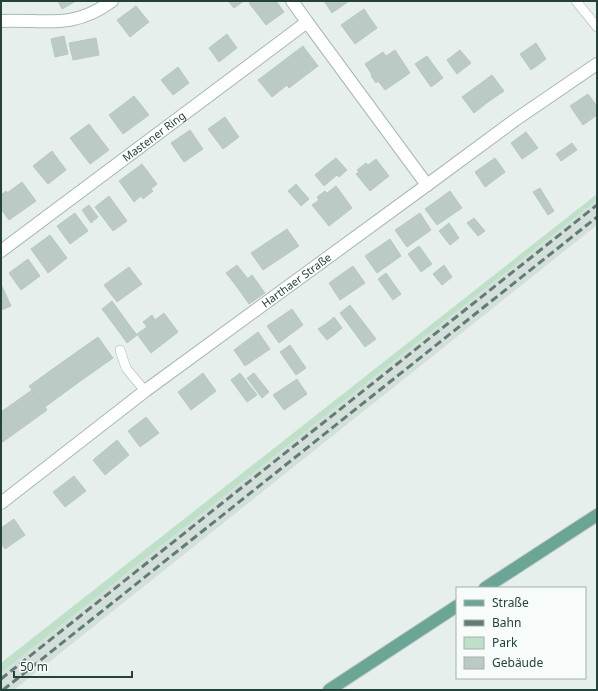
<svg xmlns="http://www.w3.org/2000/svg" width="598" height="691" font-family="'Noto Sans',sans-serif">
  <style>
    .built { fill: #d4dfda }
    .green { fill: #bfe0c8 }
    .building { fill: #bbcac4; stroke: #b8c9c2 }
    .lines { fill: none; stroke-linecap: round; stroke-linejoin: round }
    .service-casing { stroke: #a8b8b2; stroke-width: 10 }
    .minor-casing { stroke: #a8b8b2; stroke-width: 14 }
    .primary-casing { stroke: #c2cac8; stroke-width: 14 }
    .service { stroke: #fff; stroke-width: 9 }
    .minor { stroke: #fff; stroke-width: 12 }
    .primary { stroke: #6aa596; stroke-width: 12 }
    .rail { stroke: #5f7d75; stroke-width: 3; stroke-dasharray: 8 4; stroke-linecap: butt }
    .labels { text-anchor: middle; stroke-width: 3; stroke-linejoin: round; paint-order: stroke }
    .street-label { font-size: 11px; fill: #24423a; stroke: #f7fbf9 }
  </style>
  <rect width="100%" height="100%" fill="#e6efeb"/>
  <path class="built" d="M597 200V225L14 690H1V673Z"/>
  <path class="green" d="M597 194V200L1 673V663Z"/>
  <path class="building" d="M58 1H76L62 9Z
    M228 1H244L234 8Z
    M252 1H276L284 12 266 25 249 3Z
    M324 1H349L332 13Z
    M136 6 149 22 130 37 117 20Z
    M364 9 377 28 355 44 341 25Z
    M227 34 237 48 219 62 209 48Z
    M64 36 68 54 55 57 51 39Z
    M96 38 99 55 73 60 69 43Z
    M536 43 546 59 531 70 520 54Z
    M303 46 318 66 289 88 287 85 272 97 258 80Z
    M395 50 410 73 385 90 378 81 376 83 371 76 372 75 365 64 383 52 386 56Z
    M460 50 471 63 457 74 447 60Z
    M427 56 443 78 431 87 415 64Z
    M178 67 189 83 173 95 161 80Z
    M492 75 504 91 488 102 477 86Z
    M477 86 488 102 474 113 462 97Z
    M588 94 597 106V115L583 125 570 106Z
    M134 96 149 115 123 134 109 115Z
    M225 117 239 137 223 149 208 129Z
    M89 124 109 150 90 164 70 138Z
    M190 130 203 149 184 162 171 143Z
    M526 132 538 148 522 159 511 143Z
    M572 143 577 150 561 161 556 154Z
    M52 151 66 170 48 184 33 166Z
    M336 158 347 170 339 177 328 164Z
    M495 158 505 172 485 187 475 172Z
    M376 159 389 176 370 191 356 174 359 172 357 170 366 163 368 165Z
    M142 164 157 184 151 189 153 191 143 199 141 196 134 202 119 181Z
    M328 164 337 175 324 186 315 175Z
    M22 182 36 201 9 220 1 209V195L6 191 7 193Z
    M296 184 309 199 301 206 288 191Z
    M336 186 352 208 329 226 312 205 319 200 317 197 325 191 327 193Z
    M540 188 554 211 548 215 533 192Z
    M450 191 462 208 437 225 425 209Z
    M109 196 127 221 113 231 95 207Z
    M89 205 98 217 91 223 82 210Z
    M75 213 88 231 70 244 57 226Z
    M420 213 431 230 407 247 395 230Z
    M474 218 485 231 478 236 467 223Z
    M449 223 459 238 450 245 439 231Z
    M287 229 299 246 263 270 251 253Z
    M50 235 67 258 48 273 31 249Z
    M390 239 401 256 377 273 365 256Z
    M419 246 432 264 421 272 408 254Z
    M28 259 40 276 21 290 9 273Z
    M237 265 248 279 237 287 226 273Z
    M444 265 452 277 442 285 433 274Z
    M353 266 365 283 340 300 329 283Z
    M129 267 142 284 117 302 104 285Z
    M386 273 401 294 393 300 378 279Z
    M252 275 265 293 249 304 237 287Z
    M1 284 11 306 1 310Z
    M112 301 130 326 120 333 102 309Z
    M350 305 376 339 365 347 340 313Z
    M292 309 303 325 279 343 267 326Z
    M164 313 178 332 151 353 137 334 147 327 143 322 152 315 155 320Z
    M334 317 342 328 335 334 327 323Z
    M327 323 335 334 327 340 318 329Z
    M130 326 137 335 127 343 120 333Z
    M258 332 270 349 245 366 234 350Z
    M98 337 113 358 79 382 64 361Z
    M290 345 306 368 296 375 280 352Z
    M64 361 79 382 45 407 29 386Z
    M203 373 216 391 191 410 178 392Z
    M240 373 257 395 247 402 231 380Z
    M254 373 269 392 262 398 247 378Z
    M297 379 307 394 284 410 273 395Z
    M32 390 47 410 11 436 1 421V412Z
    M146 417 159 433 140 447 128 431Z
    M1 421 11 436 1 443Z
    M117 440 129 455 105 475 93 460Z
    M74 476 86 491 65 507 53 492Z
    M14 519 25 535 5 549 1 543V528Z"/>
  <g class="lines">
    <g class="service-casing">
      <path id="service" d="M576 1 597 27
        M120 350 126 368 145 391"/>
    </g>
    <g class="minor-casing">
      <g id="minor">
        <path d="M292 1 307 22"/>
        <path d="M1 21C45 19 73 30 112 1"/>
        <path id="s1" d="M1 251 307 22 427 185"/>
        <path id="s2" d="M1 503 145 391 427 185 515 120 597 64"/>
      </g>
    </g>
    <g class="primary-casing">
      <path id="primary" d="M485 588 597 515
        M329 690 457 606"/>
    </g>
    <use href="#service" class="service"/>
    <use href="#minor" class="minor"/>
    <use href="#primary" class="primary"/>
    <path class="rail" d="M1 679 597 205
      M3 690 597 217"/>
  </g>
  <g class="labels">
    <g class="street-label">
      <text dy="4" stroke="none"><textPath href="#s1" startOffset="191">Mastener Ring</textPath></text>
      <text dy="4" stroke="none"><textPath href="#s2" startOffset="370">Harthaer Straße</textPath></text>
    </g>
  </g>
  <rect width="598" height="691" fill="none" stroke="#24423a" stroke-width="4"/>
  <rect x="456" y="587" width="130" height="92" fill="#f7fbf9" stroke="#a3b1ad"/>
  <rect x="464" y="600" width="20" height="6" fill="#6aa596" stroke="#a3b1ad"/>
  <text x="492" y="607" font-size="12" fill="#24423a">Straße</text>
  <rect x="464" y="620" width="20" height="6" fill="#5f7d75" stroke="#a3b1ad"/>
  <text x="492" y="627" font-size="12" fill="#24423a">Bahn</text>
  <rect x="464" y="637" width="20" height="12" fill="#bfe0c8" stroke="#a3b1ad"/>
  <text x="492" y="647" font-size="12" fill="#24423a">Park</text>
  <rect x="464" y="657" width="20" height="12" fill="#bbcac4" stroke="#a3b1ad"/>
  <text x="492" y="667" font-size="12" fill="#24423a">Gebäude</text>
  <path d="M14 671v6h118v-6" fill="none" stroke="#24423a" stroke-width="2"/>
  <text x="20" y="671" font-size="12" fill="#24423a" stroke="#f7fbf9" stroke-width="3" paint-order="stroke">50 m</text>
</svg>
